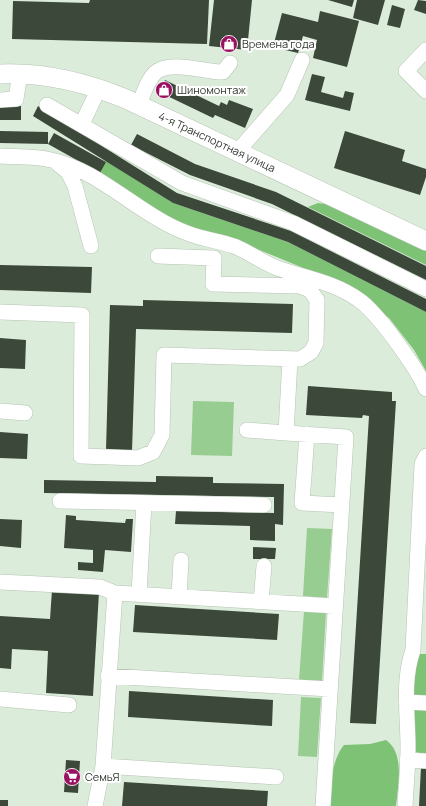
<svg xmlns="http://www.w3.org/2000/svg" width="426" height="806" font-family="Manrope,sans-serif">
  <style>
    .green { fill: #97cd91 }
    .forest { fill: #7ec276 }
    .building { fill: #3b483a }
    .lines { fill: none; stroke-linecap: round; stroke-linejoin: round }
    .minor-casing { stroke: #b5c4b3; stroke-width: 16 }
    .major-casing { stroke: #b5c4b3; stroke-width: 20 }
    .minor { stroke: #fff; stroke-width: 15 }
    .major { stroke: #fff; stroke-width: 19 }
    .labels { text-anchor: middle; stroke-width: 4; stroke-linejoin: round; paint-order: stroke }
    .poi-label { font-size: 11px; fill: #313730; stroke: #fff; text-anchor: start }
    .street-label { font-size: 11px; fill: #313730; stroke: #fff }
  </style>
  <rect width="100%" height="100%" fill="#dcecda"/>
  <path class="green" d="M193 401 234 402 232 456 191 455Z
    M307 528 332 529 327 598 303 596Z
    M304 611 326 613 322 682 299 680Z
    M301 697 321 698 317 757 298 756Z"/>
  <path class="forest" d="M106 161 173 203 288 242 426 312V371L414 350 389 318 356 294 335 281 228 237 192 229 168 220 100 173Z
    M318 203 332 205 426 249V265L308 207Z
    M416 654H426V755L416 752C408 719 413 687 416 654Z
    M386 740C405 753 398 786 396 806H329C328 790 333 757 344 745L370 744Z"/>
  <path class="building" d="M90 0H209L207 44 12 39 13 1 89 3Z
    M214 0H252L247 50 209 46Z
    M328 0H354L352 7Z
    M357 0H385L378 25 353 18Z
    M418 0 426 1V14L414 10Z
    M392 5 405 9 400 28 387 25Z
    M320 11 359 21 347 67 313 58 317 40 303 36 298 53 273 47 282 13 318 22Z
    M312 74 325 77 321 92 343 98 345 91 354 93 350 111 305 100Z
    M165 80 219 106 221 102 227 105 229 100 253 109 245 128 215 115 213 118 159 92Z
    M0 106H21V120H0Z
    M38 106 177 193 291 231 426 299V312L288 242 173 203 33 116Z
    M0 131 48 132V144L0 143Z
    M345 131 405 150 402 161 426 169V177L420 195 334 168Z
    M54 133 106 162 100 173 48 144Z
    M137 134 195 164 276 192 426 266V280L272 204 190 175 131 145Z
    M0 265 92 267 91 293 0 290Z
    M143 300 293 304 292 333 136 329 132 451 106 450 110 305 143 306Z
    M0 338 26 340 25 369 0 368Z
    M308 386 392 392V401H396L376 724 350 723 369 416 363 415 362 418 306 415Z
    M0 432 28 434 27 459 0 458Z
    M156 476 213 477V483L284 484 283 525 275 524V541L250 540V526L175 524 176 511 274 513V497L44 493V480L156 482Z
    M66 515 76 516V520L125 523 126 519H133L131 552 105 550 103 572 78 570V562L93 563V550L64 548Z
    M0 519 22 520 21 548 0 546Z
    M253 547 276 548 275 559H253Z
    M52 590 99 592 93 696 46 693 48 651 12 649 11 669 0 668V616L50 619Z
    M135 605 279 614 277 640 133 632Z
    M129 691 273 700 272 726 128 717Z
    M66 760 80 761 78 793 64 792Z
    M421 767H426V806H419Z
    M124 782 268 791 267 806H122Z
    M0 800H8V806H0Z"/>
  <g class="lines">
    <g class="minor-casing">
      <path id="minor" d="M426 50 406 71 426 91
        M0 100 16 99 20 73
        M47 105 182 183 293 223 426 289
        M139 105C143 95 147 80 156 72 171 60 204 72 223 72L230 63
        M82 124 99 88
        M237 152 287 95 302 60
        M0 156C17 157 35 156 51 160 98 169 142 217 187 233 202 239 219 241 234 246 249 252 262 262 277 268 305 278 334 282 359 300 378 313 416 367 426 389
        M58 164 68 172 75 186 91 246
        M0 312 82 315 81 456 138 458 153 452 162 435 164 355 300 359 311 352 316 343 317 300 310 290 300 286 213 284 214 258 158 256
        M290 359 286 433 346 437 323 806
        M0 411 25 413
        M247 430 286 433
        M307 434 302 503 342 505
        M60 501 264 505
        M0 582 100 587 115 593 335 606
        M139 594 144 503
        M179 597 181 560
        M261 602 264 566
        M108 676 330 689
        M0 699 69 705
        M406 702 426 703
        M407 760 426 761
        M103 766 276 777
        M95 806 103 766 115 593
        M405 806C406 787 408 767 408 747 408 714 402 682 413 650L422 464 426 456"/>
    </g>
    <g class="major-casing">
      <path id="major" d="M0 74C45 72 85 82 126 99L426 241"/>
    </g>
    <use href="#minor" class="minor"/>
    <use href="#major" class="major"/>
  </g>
  <defs>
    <g id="shop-disc" transform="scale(0.9)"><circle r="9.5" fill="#9b1162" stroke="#fff"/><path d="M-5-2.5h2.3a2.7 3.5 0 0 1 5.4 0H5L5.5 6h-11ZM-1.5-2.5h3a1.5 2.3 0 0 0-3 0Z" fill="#fff"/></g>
    <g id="supermarket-disc" transform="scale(0.9)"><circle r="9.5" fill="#9b1162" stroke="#fff"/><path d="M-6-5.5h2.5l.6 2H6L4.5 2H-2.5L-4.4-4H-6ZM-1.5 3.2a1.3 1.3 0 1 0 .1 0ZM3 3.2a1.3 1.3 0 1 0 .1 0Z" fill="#fff"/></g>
  </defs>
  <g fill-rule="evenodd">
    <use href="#shop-disc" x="229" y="44"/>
    <use href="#shop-disc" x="164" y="90"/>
    <use href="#supermarket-disc" x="72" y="777"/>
  </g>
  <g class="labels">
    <g class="poi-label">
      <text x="242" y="48">Времена года</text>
      <text x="177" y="94">Шиномонтаж</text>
      <text x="85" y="781">СемьЯ</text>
    </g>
    <g class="street-label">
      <text transform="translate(217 142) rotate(25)" y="4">4-я Транспортная улица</text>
    </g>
  </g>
</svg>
